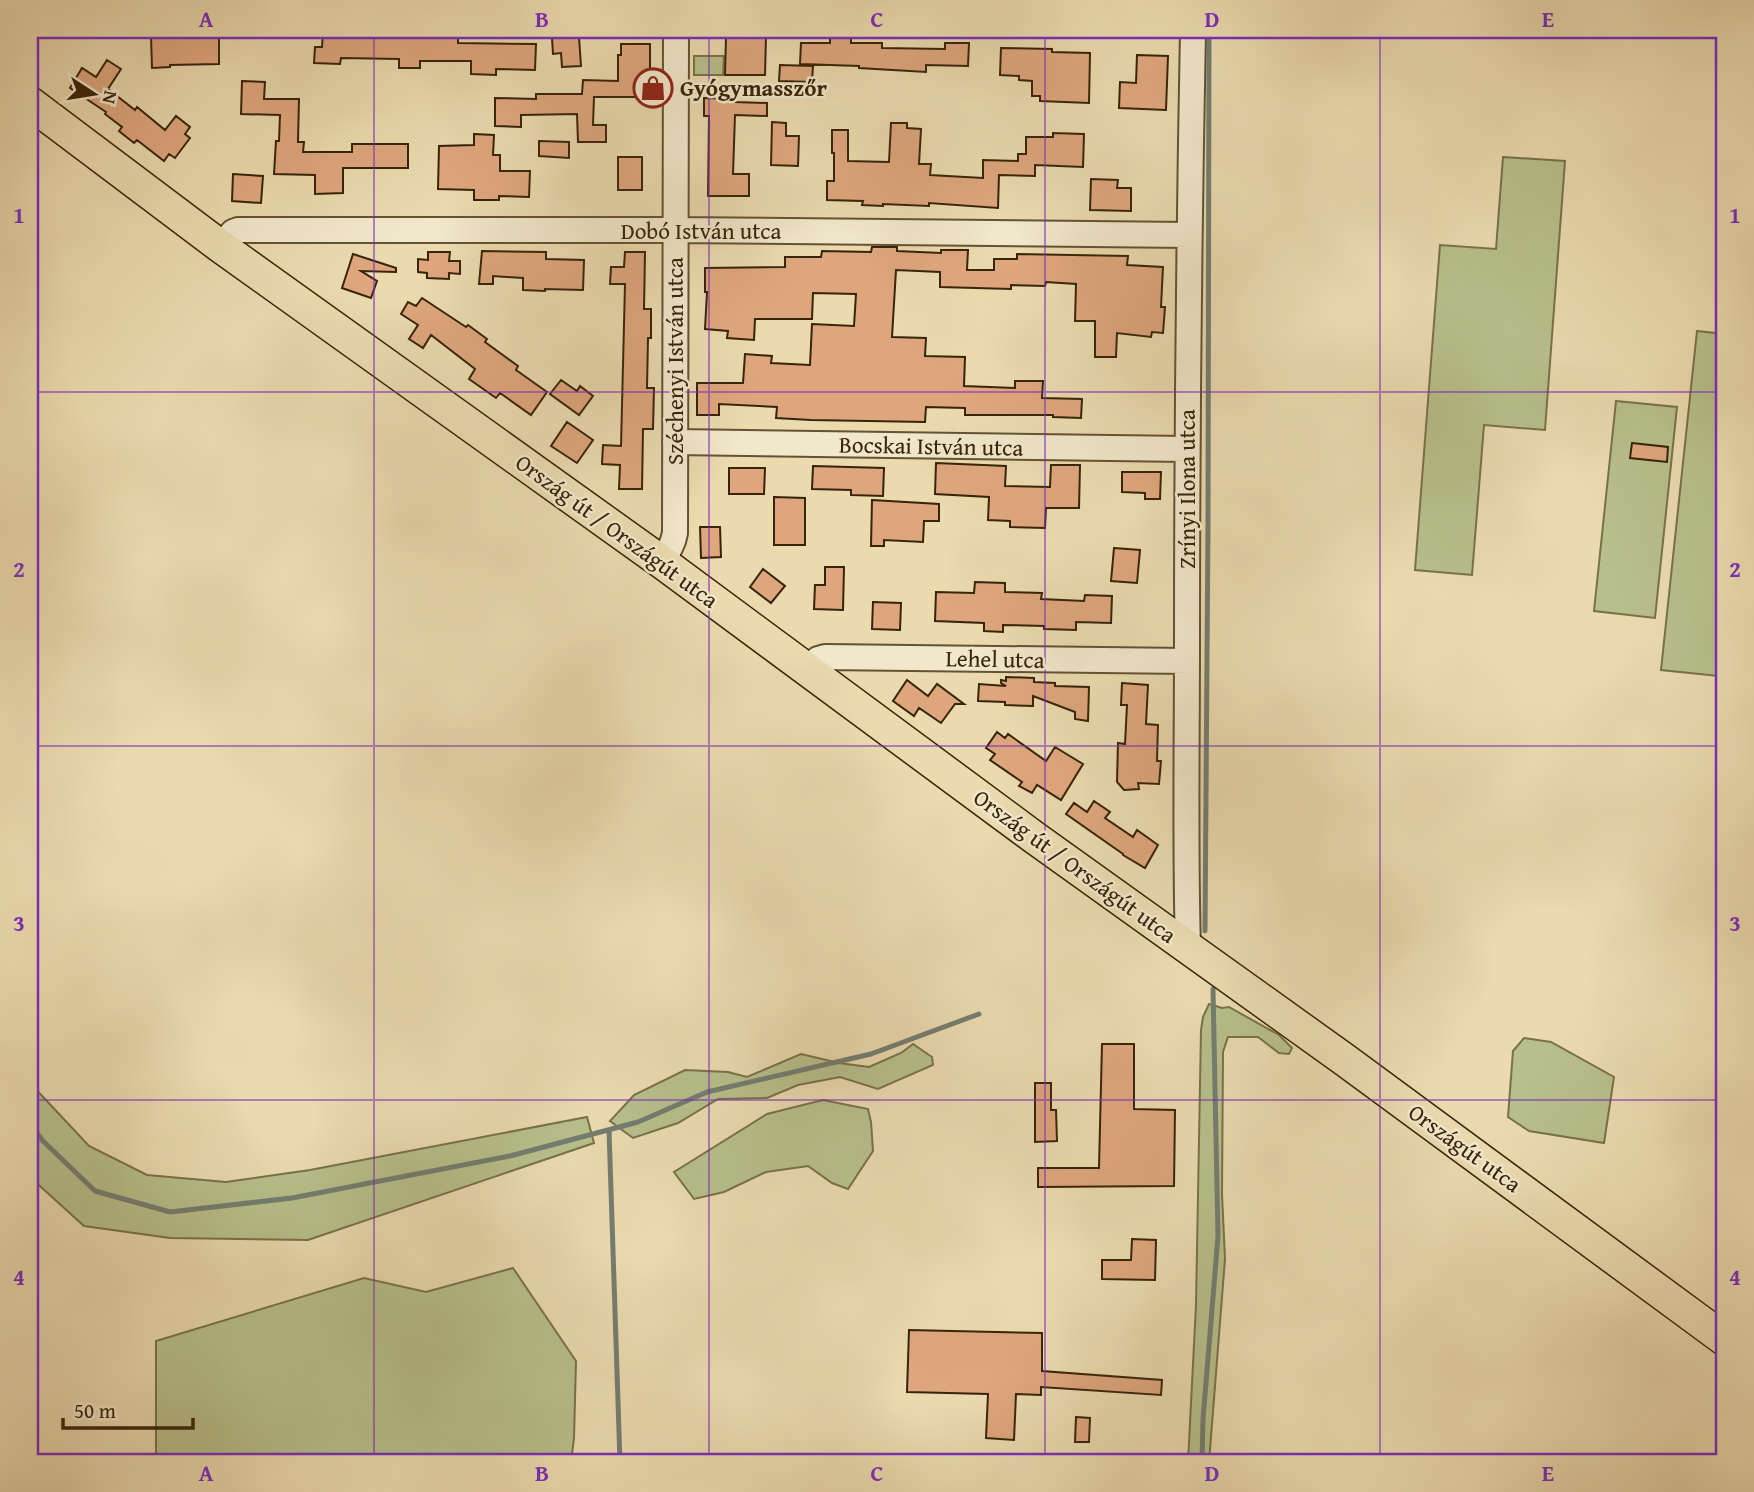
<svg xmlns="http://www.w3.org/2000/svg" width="1754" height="1492" font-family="'Gentium Book Plus',serif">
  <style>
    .green { fill: #b7bf8a; stroke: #787249; stroke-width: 2 }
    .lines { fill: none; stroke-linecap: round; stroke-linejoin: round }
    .stream { stroke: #747d70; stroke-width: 5 }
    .building { fill: #dea67d; stroke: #382408; stroke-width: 2 }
    .minor-casing { stroke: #645232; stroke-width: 28 }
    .major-casing { stroke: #382408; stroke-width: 35 }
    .minor { stroke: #f1e7ca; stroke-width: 24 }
    .major { stroke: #eadaae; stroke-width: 32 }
    .grid { fill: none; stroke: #7b2cbf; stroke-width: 2; stroke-opacity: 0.55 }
    .labels { text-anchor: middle; stroke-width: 5; stroke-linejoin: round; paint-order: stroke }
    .poi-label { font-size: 23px; font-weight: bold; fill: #382408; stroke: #f1e7ca; text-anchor: start }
    .street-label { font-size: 23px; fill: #382408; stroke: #f1e7ca }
    .neatline { fill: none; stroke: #7b2cbf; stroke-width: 2.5 }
    .grid-label { font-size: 23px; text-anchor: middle; font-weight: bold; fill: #7b2cbf }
  </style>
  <rect width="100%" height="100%" fill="#eadaae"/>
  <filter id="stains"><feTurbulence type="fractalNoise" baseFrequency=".00286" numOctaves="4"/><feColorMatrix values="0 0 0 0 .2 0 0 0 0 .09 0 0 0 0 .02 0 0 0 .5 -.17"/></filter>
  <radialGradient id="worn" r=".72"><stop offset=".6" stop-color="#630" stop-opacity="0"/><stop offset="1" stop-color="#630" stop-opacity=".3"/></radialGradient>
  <path class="green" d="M694 56H724L723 75H694Z
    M1503 157 1565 161 1545 430 1484 425 1472 575 1415 570 1440 245 1496 249Z
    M1697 331 1724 334V636H1722L1718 676 1661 670Z
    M1616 401 1677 407 1655 618 1594 611Z
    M1209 1004 1222 1008 1229 1007 1279 1035 1292 1048 1289 1054 1279 1053 1258 1037H1228L1223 1052 1222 1194 1225 1259 1209 1462H1188L1196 1305 1201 1030 1203 1017Z
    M1524 1038 1551 1042 1614 1077 1604 1143 1529 1131 1508 1117 1513 1051Z
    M913 1044 932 1057 933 1065 878 1089 840 1077 798 1085 767 1098 718 1099 678 1123 633 1138 610 1121 634 1095 685 1070 728 1072 747 1077 801 1054 839 1063 869 1067 901 1053Z
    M30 1083 89 1146 147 1175 226 1182 310 1170 587 1117 594 1143 308 1240 170 1238 84 1226 31 1178 30 1176Z
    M823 1100 868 1109 871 1122 873 1151 848 1189 832 1183 808 1166 766 1172 724 1192 694 1199 674 1172 767 1114Z
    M513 1268 576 1361 574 1438 571 1462H156V1341L364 1278 426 1292Z"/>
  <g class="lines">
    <path class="stream" d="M1205 931 1208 522 1209 30
      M30 1124 43 1141 95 1191 170 1212 292 1198 510 1156 638 1122 707 1092 871 1054 979 1014
      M609 1130 620 1462
      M1202 1462 1203 1419 1218 1236 1213 989"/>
  </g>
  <path class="building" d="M323 32H342V33L420 34V38L458 37V43L536 44 535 70 496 69V75L471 74V61H420V68H399V59L341 58 340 64 314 63 315 47H322Z
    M219 36V64L170 65V67L152 68 151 37Z
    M726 36H766L765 75H725Z
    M579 37 581 66 562 67 561 53 553 54 552 38Z
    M830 37H851V43H882V48L945 49V43H969L968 66 926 65V72L859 68V66L800 64 801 43H830Z
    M621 44H650V79H658V97H594L593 125H606V142H578L577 114 521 115V127L495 126V98L536 99V94H582L583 80 618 81V55H621Z
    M1001 48 1052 49V52L1090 53 1089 103 1040 101V96H1032V81L1019 80V76L1000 75Z
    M1137 55 1168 56 1166 110 1119 108 1120 82 1136 83Z
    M107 60 121 69 108 89 135 110 137 107 165 130 176 116 190 127 185 134 190 138 175 158 169 154 164 161 137 140 134 143 119 131 122 127 105 114 106 112 70 88 82 68 96 77Z
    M780 65 813 66 812 82 779 81Z
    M242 81 265 82 264 99H299L298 142H304L303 152H352V144H408V168H343V193L315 194V175L274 174 276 141H279L280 115 241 114Z
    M704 98 735 99V102L767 103V116L735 115 733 174H749V196H708L709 116H704Z
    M772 122 786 123V136H799L798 166 771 165Z
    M891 123H907V128L921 129 919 164H931L930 175 983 178V160L1018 161V154H1026V137H1053V133L1084 134 1083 167 1035 165V176L999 175 998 208 929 203V206L883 204V206L862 205 863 201 827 200V181H834V153H832V130H848V161L889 162Z
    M474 134 494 135 493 155H500V171H530L529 197 499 196V200H474V190L438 189 439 146 474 145Z
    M539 141 569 142V158L539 156Z
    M618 157H642V190H618Z
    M233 174 263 176 261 203 232 201Z
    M1091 179 1118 180 1117 188H1131V211L1090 210Z
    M872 247H897V251L941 253V250H968L967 270H994V259H1017V254L1128 256 1127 265 1163 267 1161 307H1165L1163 333 1152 332 1151 337 1117 333 1116 357H1095V321H1075L1076 284 1046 282 1045 286 1011 285V289L940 287V272L896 270 892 337 926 338 925 356 965 357 964 386 1015 388V381H1043L1042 398 1082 399 1081 418 1053 417V415H965V408L926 407 925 422 811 420 776 418 777 407 719 404V415H697V383H743L745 354 772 356 771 363 810 365 812 324 854 326 856 294 813 293 812 319H755L754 340 727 338 728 331 705 329 707 292H705V268L785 267V257H821L822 251 871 252Z
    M482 251 546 252V259L584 260 583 290 545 289V291L523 290V278L493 276V284H479Z
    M428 252H450L449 261H460V274L449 273V279L427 278V273L418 272V259L428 260Z
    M625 252H645L644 309H651V338H648L647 388H654L653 429H643L642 489H619L620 465 602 464 603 445 621 446 625 284H610L611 267H624Z
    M353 254 396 268V272L361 271 377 281 371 298 342 288Z
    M422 298 466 327 468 325 487 339 485 342 518 366 516 370 547 392 531 415 500 393 496 398 469 379 475 369 431 335 423 348 409 339 418 325 401 314 408 302 416 306Z
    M561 380 577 391 580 386 593 396 579 415 550 394Z
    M567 422 593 440 577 463 551 446Z
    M1632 443 1668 447 1667 462 1630 458Z
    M936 463 1006 466 1005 486 1050 487 1051 465H1080L1079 508H1046L1045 528 1010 527V521L988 520 989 497 935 494Z
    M813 466 884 468 883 496 851 495V490L812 489Z
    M729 468H765L764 494H729Z
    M1122 472H1161L1160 499H1145V493L1122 492Z
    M774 497 805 498V545H774Z
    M872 500 939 504V521H924L923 542 884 540V546H871Z
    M700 527H720L721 557 701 558Z
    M1114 548 1140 550 1137 583 1111 581Z
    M825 567H844L843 610 814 609 815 585H825Z
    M763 569 785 586 771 603 750 587Z
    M975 582 1005 583V592L1042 593 1041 599 1084 601 1085 595 1112 596 1111 623 1076 622V630L1044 629V626L1003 625V632L984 631V623L935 621 936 592 974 593Z
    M873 602 901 603 900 630 872 629Z
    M1006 677 1034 678V682L1055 683V686L1089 687 1088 721 1075 719V712L1033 696V706L1005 705V702L978 701 979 684 1006 686 1001 683V680L1006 681Z
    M907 680 928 696 937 684 964 704H955L941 723 919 708 914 716 893 701Z
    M1122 683 1148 685 1146 724 1158 725 1157 761H1161L1159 784 1138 783 1139 789 1124 790 1117 782 1118 743 1125 744 1127 705H1121Z
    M997 732 1005 738 1008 734 1046 761 1055 747 1083 764 1061 800 1037 785 1032 793 1019 786 1022 782 990 760 995 754 986 748Z
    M1094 801 1110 812 1105 818 1133 837 1137 830 1158 845 1145 868 1123 855V854L1066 814 1074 803 1087 812Z
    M1102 1044H1134V1109L1175 1110 1174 1186 1038 1187V1168H1099Z
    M1035 1083H1051V1110H1056L1057 1141 1035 1142Z
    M1132 1239 1156 1240 1155 1280 1102 1279V1260H1131Z
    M909 1330 1042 1333V1371L1162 1380 1161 1395 1041 1387V1395L1016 1394 1014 1440 986 1438 988 1394 907 1392Z
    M1076 1417 1090 1418 1089 1442H1075Z"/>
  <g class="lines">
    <g class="minor-casing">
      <path id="minor" d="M220 246 233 232 238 230H675L1189 235
        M675 442 1187 449
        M663 563 673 541 675 533 676 30
        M807 669 818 659 825 657 1187 661
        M1188 948C1185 847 1187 746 1187 645 1187 440 1189 235 1193 30"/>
    </g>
    <g class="major-casing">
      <path id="major" d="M30 103 220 246 663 563 1035 838 1345 1060 1724 1339"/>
    </g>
    <use href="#minor" class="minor"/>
    <use href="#major" class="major"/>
  </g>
  <path class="grid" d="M374 30V1462M709 30V1462M1045 30V1462M1380 30V1462M30 392H1724M30 746H1724M30 1100H1724"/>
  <defs>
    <g id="shop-ring" transform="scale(2.0125)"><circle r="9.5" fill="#f1e7ca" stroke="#8f2418" stroke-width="1.5"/><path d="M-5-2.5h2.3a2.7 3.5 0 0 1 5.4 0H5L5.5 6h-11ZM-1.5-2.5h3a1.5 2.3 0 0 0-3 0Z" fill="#8f2418"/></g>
  </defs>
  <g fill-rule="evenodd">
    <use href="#shop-ring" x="653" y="88"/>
  </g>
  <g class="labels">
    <g class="poi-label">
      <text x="680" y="96">Gyógymasszőr</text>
    </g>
    <g class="street-label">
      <text x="701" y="239">Dobó István utca</text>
      <text transform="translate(675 361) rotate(-90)" y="8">Széchenyi István utca</text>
      <text transform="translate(931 446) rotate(1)" y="8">Bocskai István utca</text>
      <text transform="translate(1187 489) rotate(-90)" y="8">Zrínyi Ilona utca</text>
      <text transform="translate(617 531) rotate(36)" y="8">Ország út / Országút utca</text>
      <text transform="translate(995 659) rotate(1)" y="8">Lehel utca</text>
      <text transform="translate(1075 866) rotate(36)" y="8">Ország út / Országút utca</text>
      <text transform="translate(1465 1148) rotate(36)" y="8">Országút utca</text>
    </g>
  </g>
  <rect width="1754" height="1492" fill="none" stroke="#eadaae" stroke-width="77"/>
  <g transform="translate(94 94) rotate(102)" stroke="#f1e7ca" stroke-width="5" paint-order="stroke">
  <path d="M0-5L12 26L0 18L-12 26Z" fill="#382408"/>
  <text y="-10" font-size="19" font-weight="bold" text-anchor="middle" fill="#382408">N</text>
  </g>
  <path d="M63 1418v10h130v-10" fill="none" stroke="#382408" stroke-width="3.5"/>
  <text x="74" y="1418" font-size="21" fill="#382408" stroke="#f1e7ca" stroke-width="5" paint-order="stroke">50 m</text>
  <rect x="38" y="38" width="1678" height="1416" class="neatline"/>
  <g class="grid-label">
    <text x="206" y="27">A</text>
    <text x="542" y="27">B</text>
    <text x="877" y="27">C</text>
    <text x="1212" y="27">D</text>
    <text x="1548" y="27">E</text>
    <text x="19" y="223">1</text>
    <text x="1735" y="223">1</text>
    <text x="19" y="577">2</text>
    <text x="1735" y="577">2</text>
    <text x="19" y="931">3</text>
    <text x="1735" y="931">3</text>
    <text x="19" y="1285">4</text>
    <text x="1735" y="1285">4</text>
    <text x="206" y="1481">A</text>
    <text x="542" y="1481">B</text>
    <text x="877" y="1481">C</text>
    <text x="1212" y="1481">D</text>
    <text x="1548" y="1481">E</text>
  </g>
  <rect width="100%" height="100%" filter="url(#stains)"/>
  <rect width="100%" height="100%" fill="url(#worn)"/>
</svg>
